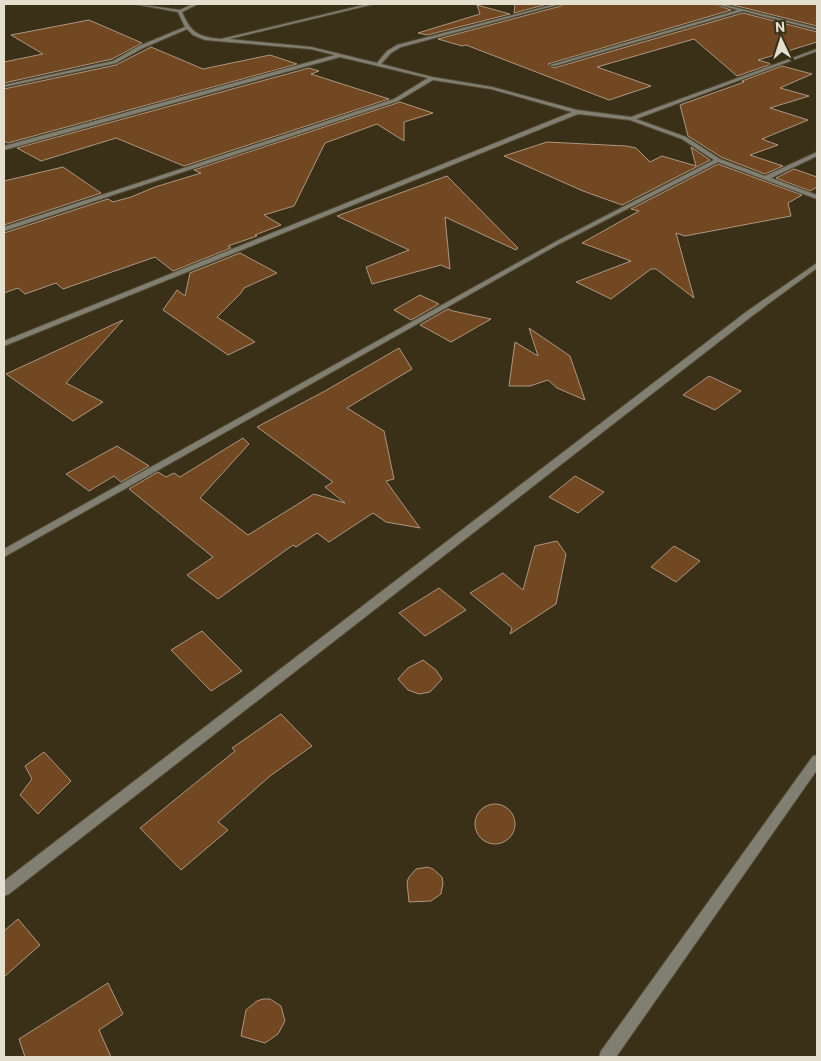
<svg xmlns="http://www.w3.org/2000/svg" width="821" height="1061" font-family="Roboto,sans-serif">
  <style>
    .building { fill: #714821; stroke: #ae9682 }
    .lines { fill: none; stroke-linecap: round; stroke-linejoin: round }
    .street-casing { stroke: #554c35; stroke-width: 2 }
    .street { fill: #817e72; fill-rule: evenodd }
  </style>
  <rect width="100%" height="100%" fill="#3a3018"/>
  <path class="building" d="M515 4H548L514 13Z
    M563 4H714L731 10 548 64 554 68 743 13 817 32V42L758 60 772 64 737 76 694 39 597 67 651 86 609 100 466 45 462 46 438 39 561 6Z
    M729 4H817V26Z
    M477 5 510 14 427 35 418 33 480 14Z
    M89 20 142 43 112 59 4 83V62L43 54 11 35Z
    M151 47 203 69 270 55 297 64 8 143 4 141V89L116 65Z
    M782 66 812 74 780 88 809 96 770 108 808 120 762 139 778 145 750 155 783 166 765 174 721 157 688 136 680 105 744 82 742 81Z
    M309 68 319 71 311 74 389 99 184 166 116 138 41 161 17 148Z
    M400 102 433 113 404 122V141L377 124 325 143 294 206 264 215 281 225 255 235 257 236 228 246 231 248 173 271 155 257 63 289 56 283 25 294 18 288 4 293V233L108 199 113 202 131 197 155 187 201 173 194 170Z
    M547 142 626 146 636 148 650 162 662 156 696 166 691 147 710 160 622 205 583 191 504 156Z
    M718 164 802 195 788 203 791 216 685 236 676 233 694 298 656 269H651L611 299 576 282 631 261 582 243 639 211 631 209Z
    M63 167 101 193 4 225V181Z
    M794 169 817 177V187L810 191 776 178Z
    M447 176 518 248 516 250 445 217 450 269 441 265 372 284 366 267 409 250 337 216Z
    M240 253 277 273 244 288 241 293 217 317 255 342 228 355 163 310 177 290 185 296 190 273Z
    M420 295 439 304 411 320 394 310Z
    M448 309 453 311 491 319 451 342 420 325Z
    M123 320 66 383 103 402 73 421 6 374Z
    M529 328 570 356 585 400 557 388 548 380 530 386H509L515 342 538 356Z
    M399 348 412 369 347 408 384 431 394 479 386 481 420 528 386 522 373 513 329 542 317 533 296 547 293 545 218 599 187 575 213 557 129 489 158 472 166 477 174 473 180 477 243 438 249 444 200 498 248 535 314 494 345 503 325 487 333 482 257 427 325 391Z
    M709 376 741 391 715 410 683 395Z
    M117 446 149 466 121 482 114 476 89 491 66 474Z
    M575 476 604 492 578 513 549 497Z
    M557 541 566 554 556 604 510 634 512 628 470 593 503 573 523 590 535 546Z
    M674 546 700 561 676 582 651 567Z
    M439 588 466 610 425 636 399 613Z
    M202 631 242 671 211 691 171 650Z
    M423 660 436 670 442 679 430 692 419 694 408 690 398 679 408 668Z
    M281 714 312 746 270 776 218 822 228 830 181 870 140 828 235 751 232 748Z
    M44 752 71 781 38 814 20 795 32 779 25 766Z
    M475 824a20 20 0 1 1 40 0a20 20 0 1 1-40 0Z
    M428 867 433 869 442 877 443 883 441 894 431 901 409 902 407 882 409 877 416 869Z
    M18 919 40 945 4 977V931Z
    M108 983 123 1014 99 1030 111 1057H25L19 1039Z
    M263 999H270L281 1006 285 1021 278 1034 265 1043 241 1036 246 1010 257 1001Z"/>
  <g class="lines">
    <g class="street-casing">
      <path id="street" d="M135 4 180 10 193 4H198L182 12C191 33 198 37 221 39L368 4H374L229 39 311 47 377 63 387 51 397 45 555 4H561L401 47 391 53 381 64 432 77 492 87 577 110 631 117 817 49V51L636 119 686 137 720 159 765 176 817 152V156L771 178 817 195V199L718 162 559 244 4 557V549L555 242 714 160 682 139 630 120 578 114 4 346V341L572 112 491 89 433 80 398 101 4 231V227L394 99 428 78 340 57 4 150V146L335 55 311 49 205 40 193 35 187 29 143 48 116 63 4 87V85L113 61 139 46 185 27 178 12Z
        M716 4H722L817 28V30L743 11 554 66 550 65 738 10Z
        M817 263V268L752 316 9 894 4 896V881L746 312Z
        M817 755V770L616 1057H599L601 1051 813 756Z"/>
    </g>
    <use href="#street" class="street"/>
  </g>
  <rect width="821" height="1061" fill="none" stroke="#e5dfd0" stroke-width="10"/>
  <g transform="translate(781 40) rotate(356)" stroke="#3a3018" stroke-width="4" paint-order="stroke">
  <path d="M0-4L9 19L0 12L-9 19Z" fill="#e5dfd0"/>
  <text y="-8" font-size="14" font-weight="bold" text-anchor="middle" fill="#e5dfd0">N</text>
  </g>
</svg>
